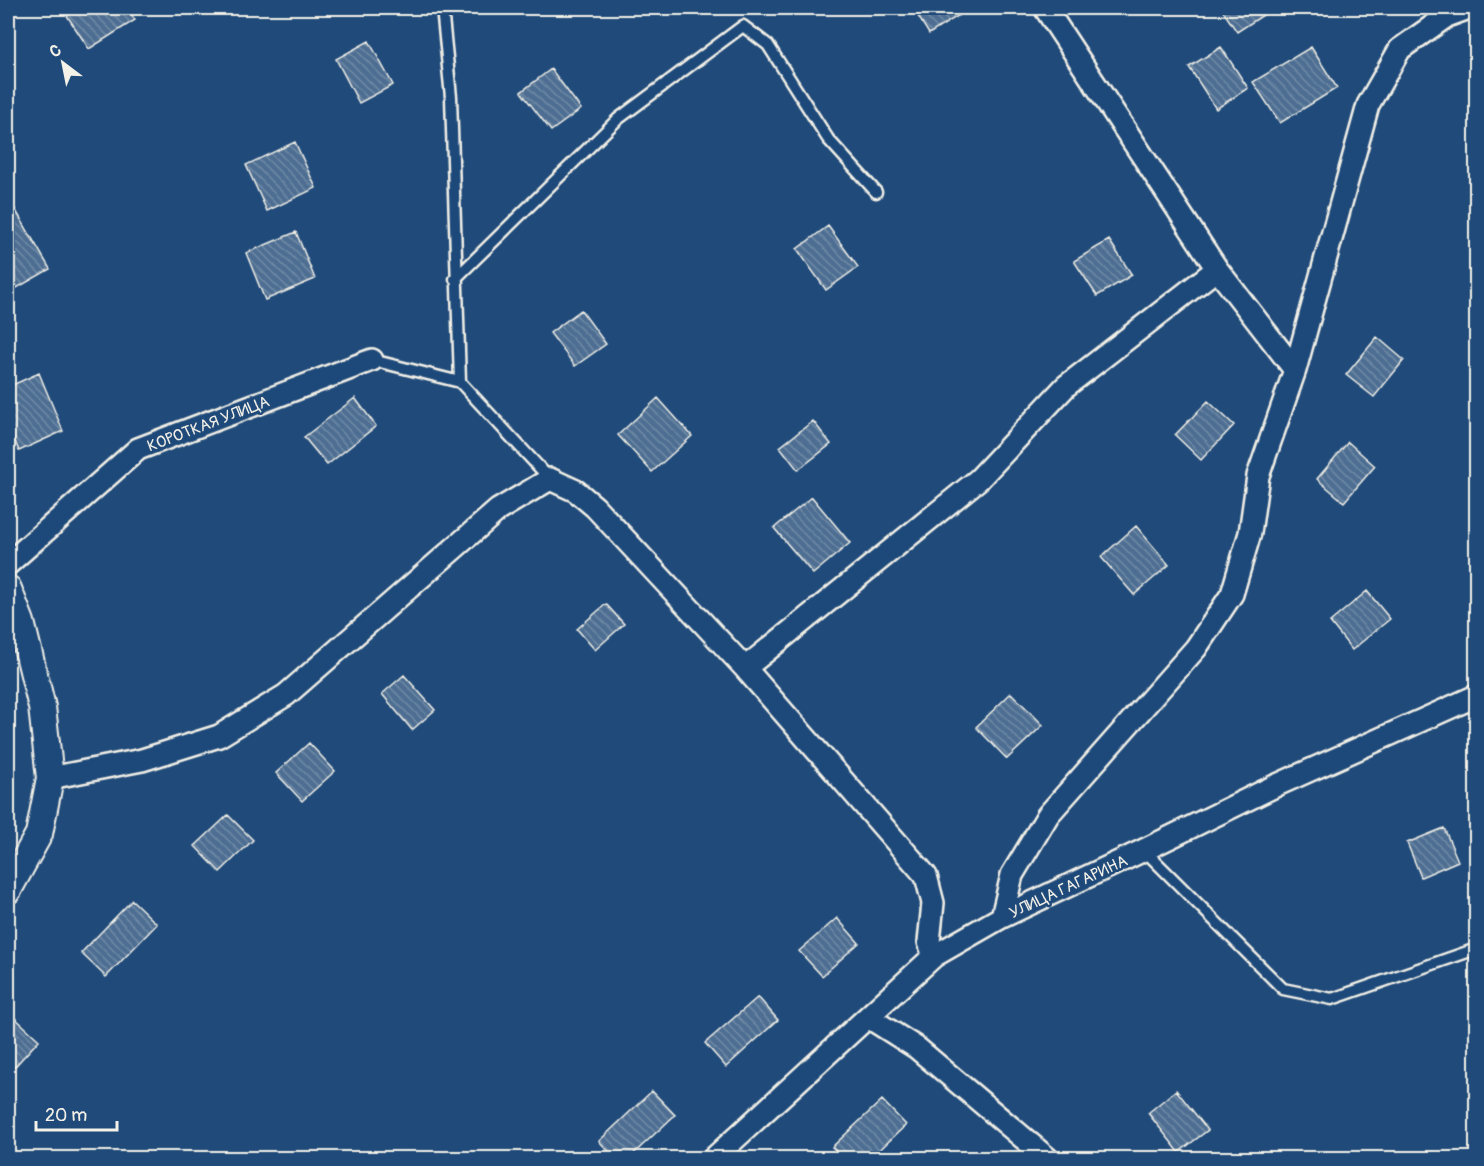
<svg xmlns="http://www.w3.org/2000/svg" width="1484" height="1166" font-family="Pangolin,sans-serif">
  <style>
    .building { fill: url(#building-back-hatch); stroke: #f4f1e8; stroke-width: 1.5 }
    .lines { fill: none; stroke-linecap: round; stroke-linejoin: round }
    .service-casing { stroke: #f4f1e8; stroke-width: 15 }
    .minor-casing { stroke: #f4f1e8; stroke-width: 26 }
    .tertiary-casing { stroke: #f4f1e8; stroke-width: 30 }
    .service { stroke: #1f4a7a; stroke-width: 10 }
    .minor { stroke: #1f4a7a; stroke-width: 21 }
    .tertiary { stroke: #1f4a7a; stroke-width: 26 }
    .labels { text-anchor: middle; stroke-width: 5; stroke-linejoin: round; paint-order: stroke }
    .street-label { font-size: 16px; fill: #f4f1e8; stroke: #1f4a7a }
  </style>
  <defs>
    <pattern id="building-back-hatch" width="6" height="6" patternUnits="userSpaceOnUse" patternTransform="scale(1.5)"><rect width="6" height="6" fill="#4d6e92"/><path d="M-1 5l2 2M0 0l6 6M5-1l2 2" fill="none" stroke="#708aa6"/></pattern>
  </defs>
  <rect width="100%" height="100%" fill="#1f4a7a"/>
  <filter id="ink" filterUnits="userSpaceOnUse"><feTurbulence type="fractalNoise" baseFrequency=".0167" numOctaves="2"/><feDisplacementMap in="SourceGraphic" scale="12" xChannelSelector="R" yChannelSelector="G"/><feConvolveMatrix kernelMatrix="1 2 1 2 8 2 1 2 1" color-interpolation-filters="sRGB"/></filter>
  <g filter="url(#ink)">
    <path class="building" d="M62 8H127L135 20 89 49Z
      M913 8H958L961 14 929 34Z
      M1221 8H1274L1237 32Z
      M369 41 393 85 359 103 336 59Z
      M1221 47 1248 88 1216 109 1189 67Z
      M1311 47 1337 88 1280 123 1253 82Z
      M551 69 581 109 551 131 521 92Z
      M295 142 316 188 267 211 246 165Z
      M12 204 50 269 8 293V207Z
      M828 226 858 267 826 290 797 249Z
      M296 232 315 279 265 300 246 253Z
      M1109 240 1132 275 1097 296 1074 261Z
      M581 310 606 344 575 366 550 333Z
      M1377 337 1404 360 1374 397 1346 375Z
      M39 373 63 431 19 451 8 424V387Z
      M355 398 376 426 327 465 304 437Z
      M658 398 692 436 652 472 618 435Z
      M1208 401 1234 425 1201 460 1175 435Z
      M813 421 831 444 798 470 780 447Z
      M1348 442 1375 466 1344 502 1317 479Z
      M812 497 850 543 813 574 774 528Z
      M1136 526 1169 565 1134 595 1101 557Z
      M1367 591 1390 619 1352 650 1330 622Z
      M606 604 624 624 595 650 577 629Z
      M404 675 435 710 412 730 382 694Z
      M1011 693 1043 725 1007 759 976 727Z
      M309 743 335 771 302 801 276 773Z
      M228 815 253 840 220 872 195 846Z
      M1444 828 1458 861 1421 877 1407 843Z
      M132 900 157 924 106 977 81 953Z
      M837 918 859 943 822 976 799 951Z
      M758 997 778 1020 726 1067 705 1043Z
      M14 1017 39 1040 8 1074V1023Z
      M1176 1090 1208 1130 1179 1152 1148 1113Z
      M652 1091 675 1115 629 1158H615L599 1141Z
      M882 1100 906 1125 871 1158H843L832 1147Z"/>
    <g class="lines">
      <g class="service-casing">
        <path id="service" d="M442 8 451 97 460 382
          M455 279 618 119 743 26 768 45 828 139 876 192
          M372 360 460 382 550 479
          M1144 850 1283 989 1332 999 1476 949"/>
      </g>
      <g class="minor-casing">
        <path id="minor" d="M1045 8 1217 269 1295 370
          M8 564 138 449 372 360
          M745 668 979 479 1066 386 1217 269
          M50 778 142 760 219 736 286 695 498 510 550 479 576 491 595 507 745 668 926 876 933 903 929 942 934 956
          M1002 917 1012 875 1048 815 1196 648 1232 594 1250 533 1258 476 1295 370 1368 105 1400 49 1447 16 1469 8
          M868 1017 917 1048 1047 1158
          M714 1158 934 956 1002 917 1144 850 1277 785 1476 696"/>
      </g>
      <g class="tertiary-casing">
        <path id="tertiary" d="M8 589 21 622 42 707 50 778 39 834 8 890"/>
      </g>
      <use href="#service" class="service"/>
      <use href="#minor" class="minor"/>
      <use href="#tertiary" class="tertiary"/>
    </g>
  </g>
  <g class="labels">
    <g class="street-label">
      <text transform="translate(208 423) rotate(-21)" y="6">КОРОТКАЯ УЛИЦА</text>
      <text transform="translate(1068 886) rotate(-25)" y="6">УЛИЦА ГАГАРИНА</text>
    </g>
  </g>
  <rect width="1484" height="1166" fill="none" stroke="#1f4a7a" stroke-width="30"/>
  <rect x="15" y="15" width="1454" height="1136" fill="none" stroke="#f4f1e8" stroke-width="2" filter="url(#ink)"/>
  <g transform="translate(63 63) rotate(328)" stroke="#1f4a7a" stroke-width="4.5" paint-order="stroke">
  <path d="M0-4.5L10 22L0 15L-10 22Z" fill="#f4f1e8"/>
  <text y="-9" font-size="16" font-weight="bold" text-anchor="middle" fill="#f4f1e8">С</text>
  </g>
  <path d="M36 1121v9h81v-9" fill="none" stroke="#f4f1e8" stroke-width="3"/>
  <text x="45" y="1121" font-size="18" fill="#f4f1e8" stroke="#1f4a7a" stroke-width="4.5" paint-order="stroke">20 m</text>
</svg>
